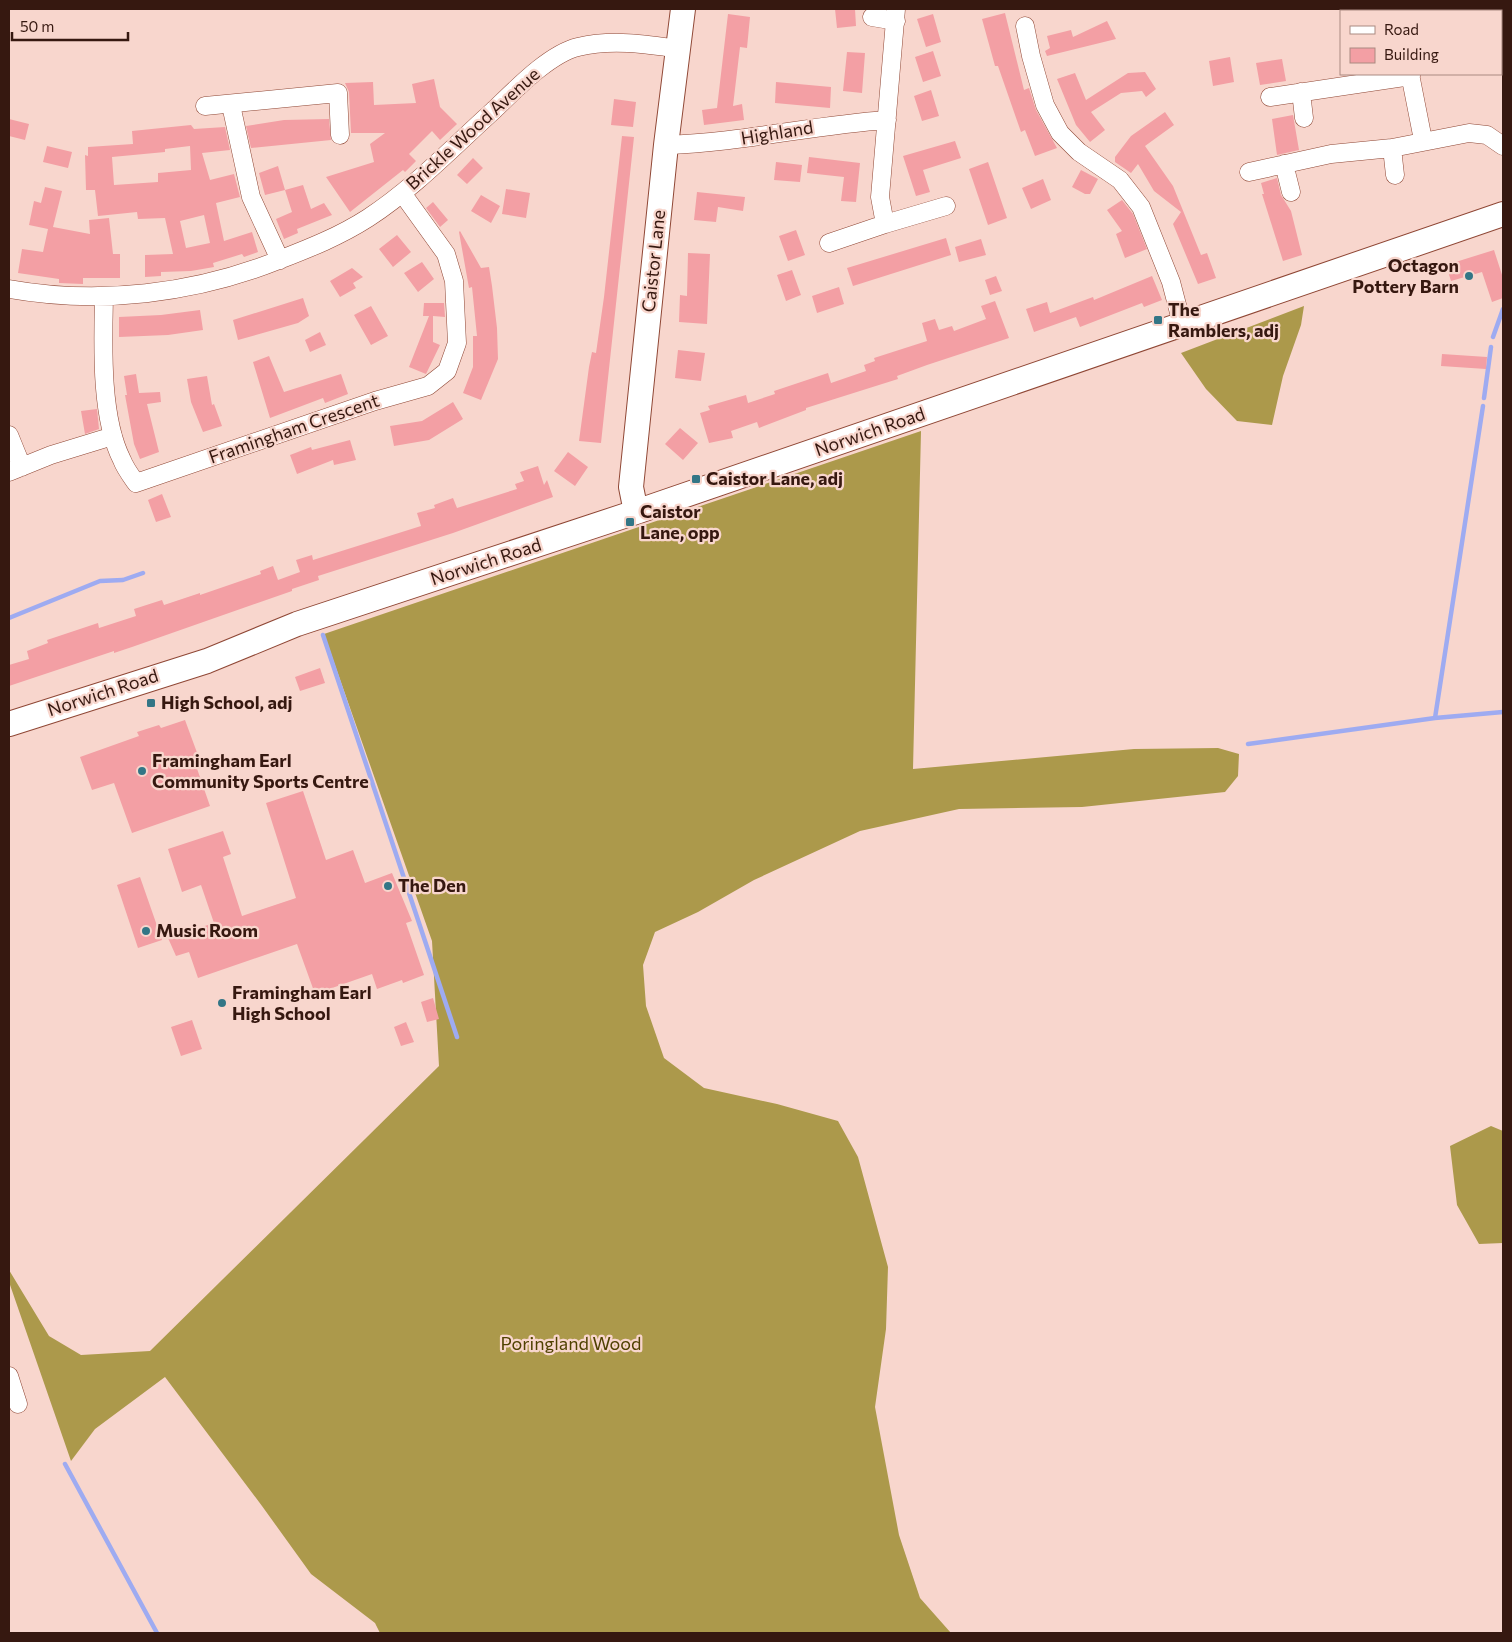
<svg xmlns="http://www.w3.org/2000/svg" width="1512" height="1642" font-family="Commissioner,sans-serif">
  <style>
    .forest { fill: #ac994b }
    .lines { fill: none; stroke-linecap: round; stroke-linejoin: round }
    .stream { stroke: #9eabf1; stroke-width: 4.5 }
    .building { fill: #f39fa4; fill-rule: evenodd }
    .street-casing { stroke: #8f4735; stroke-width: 19 }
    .secondary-casing { stroke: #8f4735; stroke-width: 26 }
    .street { stroke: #fff; stroke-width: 18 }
    .secondary { stroke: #fff; stroke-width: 24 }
    .poi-dot { fill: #337686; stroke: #f8d6cd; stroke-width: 2 }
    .labels { text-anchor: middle; stroke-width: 4.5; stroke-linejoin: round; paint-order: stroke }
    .street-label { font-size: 18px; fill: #361810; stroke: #f8d6cd }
    .poi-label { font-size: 18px; font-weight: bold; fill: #361810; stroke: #f8d6cd; text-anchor: start }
    .park-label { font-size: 18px; fill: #4f4100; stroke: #f8d6cd }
  </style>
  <rect width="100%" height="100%" fill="#f8d6cd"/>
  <path class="forest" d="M1304 306 1301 325 1283 376 1272 425 1237 421 1206 389 1181 353Z
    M921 431 913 769 1134 749 1218 748 1239 754 1238 776 1225 792 1082 807 959 809 860 831 754 880 698 912 655 932 643 965 646 1006 664 1058 704 1088 777 1104 838 1121 858 1157 888 1267 886 1329 875 1407 899 1535 920 1598 951 1633H380L375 1623 311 1574 262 1506 165 1377 95 1429 71 1461 9 1282V1270L49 1336 81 1355 150 1351 439 1066 432 941 324 634Z
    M1491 1126 1503 1131V1243L1479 1244 1457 1205 1450 1146Z"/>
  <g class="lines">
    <path class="stream" d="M1493 337 1503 309
      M1484 398 1491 347
      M9 618 100 581 123 580 143 573
      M323 635 457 1037
      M1435 718 1483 406
      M1248 744 1435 718 1503 712
      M65 1464 157 1633"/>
  </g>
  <path class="building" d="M835 9H855L856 26 837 28Z
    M1005 13 1024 90 1029 88 1036 110 1057 148 1035 156 1025 130 1021 132 998 66H995L982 19Z
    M728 14 750 17 747 48 740 47 733 106 742 104 744 120 704 125 702 110 717 108Z
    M933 14 941 42 926 47 917 19Z
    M1107 21 1116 39 1047 56 1045 51 1050 48 1047 36 1071 30 1073 37Z
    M933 51 941 76 923 82 915 57Z
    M847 52 865 53 862 93 843 91Z
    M1230 57 1234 82 1213 86 1209 61Z
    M1282 59 1286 81 1260 85 1256 63Z
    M1145 72 1156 89 1146 97 1142 91 1121 93 1091 112 1105 130 1090 142 1076 125 1057 79 1075 73 1086 100 1128 73Z
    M434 79 440 107 457 124 440 140 432 131 409 154 416 161 405 172 403 170 350 212 326 177 374 162 370 144 385 133H351L349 92 345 83 373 82 374 105 416 103 412 84Z
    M776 82 831 87 830 108 775 103Z
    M931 90 939 116 922 121 914 96Z
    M614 99 636 102 633 127 611 125Z
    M1165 112 1174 125 1145 146 1173 186 1201 255 1207 253 1216 278 1198 284 1173 224 1181 212 1154 191 1138 164 1131 173 1115 162V157L1131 136Z
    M1293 115 1299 150 1277 155 1272 119Z
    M9 119 29 124 25 140 9 136Z
    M329 119 331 140 251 148 246 126 284 120Z
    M191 125 194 129 225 127 230 150 202 153 210 180 234 174 240 197 216 203 224 241 252 232 258 252 244 257 242 254 213 263 214 267 191 271 161 272V276L145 277V255L173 254 165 218 138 219 137 212 98 216 95 190H86L85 155 88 156V147L133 144 132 131ZM190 146 191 170 158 173V182L114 185 112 157 165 152V149ZM204 215 210 243 186 248 180 221Z
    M622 136 634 137 601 443 579 441 589 367 592 352 596 353 604 297Z
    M955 141 961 158 923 170 930 192 916 196 903 156Z
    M47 146 72 152 68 168 43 162Z
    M809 157 860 163 856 202 841 201 844 177 807 173Z
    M473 158 483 168 467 184 457 175Z
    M776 162 802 165 800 182 774 180Z
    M988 162 1007 218 988 225 969 169Z
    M278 166 285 190 265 195 259 173Z
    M1081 170 1098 179 1090 194H1085L1072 187Z
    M1277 178 1281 195 1291 211 1302 255 1283 261 1262 194H1264L1261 183Z
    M1043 179 1051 200 1031 209 1022 188Z
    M303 185 311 209 324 203 332 215 297 229 298 233 284 239 276 219 292 212 285 190Z
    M45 187 62 191 53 227 90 234 89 220 109 218 113 254H120V278H83V284L59 283V279L18 273 22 249 43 252 48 229 29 225 34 201 41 203Z
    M506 189 530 193 526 218 502 214Z
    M697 192 745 197 743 211 718 207 716 222 694 220Z
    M481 195 500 206 491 223 471 211Z
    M1122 200 1133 214 1147 249 1125 258 1116 234 1122 231 1107 210Z
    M433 202 448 220 440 227 426 208Z
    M796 230 805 255 788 261 779 236Z
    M460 231 481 268 489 267 492 286 497 328 498 359 481 400 463 393 473 367V336H477L472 287 469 288 459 232Z
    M397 235 411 252 393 267 379 249Z
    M946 238 951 255 853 286 847 268Z
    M981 239 986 255 959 262 955 247Z
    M1494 250 1503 278V298L1492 302 1482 272 1451 281 1446 265Z
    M688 253 710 254 707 324 679 322 680 295 687 296Z
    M422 262 434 279 418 292 404 273Z
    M352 268 363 277 353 283 356 288 340 297 330 281Z
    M792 270 801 295 786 301 777 275Z
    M996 276 1002 291 990 295 985 280Z
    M1152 276 1162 300 1144 307 1142 303 1080 327 1076 317 1034 332 1026 309 1047 302 1050 313 1093 297 1094 300Z
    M839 287 844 304 817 313 812 296Z
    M303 298 309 316 298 323 238 340 233 320Z
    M995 301 1009 338 927 365 897 376 898 379 806 408V410L759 428 757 422 731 431 733 438 709 443 700 413 710 410 708 406 746 395 748 403 775 394 774 391 828 373 831 383 866 371 864 365 875 361 874 358 927 341 922 323 935 319 939 330 952 326 954 331 986 319 981 306Z
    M424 303H444L445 317 433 316V342L440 345 426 374 409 367 429 316H423Z
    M371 306 388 336 371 345 354 315Z
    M200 310 203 330 168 335 119 337V317L161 315Z
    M320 332 326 345 310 352 305 340Z
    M678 350 705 353 701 381 675 378Z
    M1442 354 1487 357 1486 369 1441 366Z
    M269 356 284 392 341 374 348 394 325 403 323 398 270 418 253 362Z
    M136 374 139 393 160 392 161 402 147 404 159 452 140 459 134 444 125 395H127L124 376Z
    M207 376 212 405 214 404 222 426 203 432 191 402 187 379Z
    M453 402 463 419 429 440 394 446 390 426 422 421Z
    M97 409 99 429 85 434 81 411Z
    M680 428 698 443 683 460 665 444Z
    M350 440 356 460 334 465 333 460 297 474 290 455 311 447 312 450Z
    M568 452 588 467 575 486 554 471Z
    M538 466 544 485 547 480 553 497 453 533 318 576 319 580 292 589V591L132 647 114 653V651L9 686V665L29 659 27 651 48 643 47 640 98 623 99 628 136 616 134 609 162 600 164 605 200 593V595L261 574 260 571 273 566 278 580 300 572 296 560 312 555 313 560 421 526 417 513 435 508 434 505 453 498 457 508 517 489 515 484 524 481 520 472Z
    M162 494 171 517 156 522 148 500Z
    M320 668 325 683 300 691 295 677Z
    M185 720 199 758 194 760 210 806 132 833 114 783 92 790 80 757 139 736 137 732 159 725 161 728Z
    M303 791 326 860 353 850 365 883 392 873 412 921 406 923 424 975 403 983 402 980 377 989 372 974 315 994 297 944 198 978 189 952 176 956 168 938 214 923 201 885 182 892 168 849 223 831 231 854 223 857 242 916 296 898 266 803Z
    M140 877 162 940 138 948 117 885Z
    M433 998 439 1019 427 1022 421 1002Z
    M192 1020 202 1049 181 1056 171 1027Z
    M406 1022 414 1042 401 1046 394 1027Z"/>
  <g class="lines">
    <g class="street-casing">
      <path id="street" d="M1399 9 1400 11
        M872 17 896 21
        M1025 26 1031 56 1045 105 1060 133 1079 152 1120 180 1141 207 1171 282 1182 324
        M1501 27H1503
        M1410 74 1423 140
        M1301 92 1304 118
        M1270 97 1411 76
        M231 105 251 197 280 260
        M205 106 338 93 340 135
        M666 145C740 143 813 125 887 120
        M1392 148 1395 175
        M1284 164 1291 192
        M1249 172 1331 154 1392 148 1469 133 1487 135 1503 146
        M885 224 946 206
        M829 243 885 224 880 197 896 9
        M9 289C99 305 194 294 279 260 310 248 340 236 368 218 414 188 453 147 494 110 515 90 549 54 578 47 611 39 646 44 679 49
        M104 296C103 344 100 417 122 460 125 468 131 476 136 483L375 401 428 386 447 371 457 343 454 281 446 254 402 193
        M9 435 22 467
        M9 472 51 455 113 436
        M9 1376 18 1404"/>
    </g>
    <g class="secondary-casing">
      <path id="secondary" d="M636 512 631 487 666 145 683 9
        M9 724 207 661 297 624 636 512 1503 214"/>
    </g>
    <use href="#street" class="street"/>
    <use href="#secondary" class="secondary"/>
  </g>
  <g class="poi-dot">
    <circle cx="1469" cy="276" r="5"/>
    <rect x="1153" y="315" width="10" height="10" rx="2.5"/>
    <rect x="691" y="474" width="10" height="10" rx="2.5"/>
    <rect x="625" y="517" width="10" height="10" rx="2.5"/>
    <rect x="146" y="698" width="10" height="10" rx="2.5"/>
    <circle cx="142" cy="771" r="5"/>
    <circle cx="388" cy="886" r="5"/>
    <circle cx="146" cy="931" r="5"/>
    <circle cx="222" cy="1003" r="5"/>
  </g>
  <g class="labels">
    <g class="street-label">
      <text transform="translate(473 129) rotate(-42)" y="6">Brickle Wood Avenue</text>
      <text transform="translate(777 133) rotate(-9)" y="6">Highland</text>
      <text transform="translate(654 261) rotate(-84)" y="6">Caistor Lane</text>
      <text transform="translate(294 429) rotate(-19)" y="6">Framingham Crescent</text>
      <text transform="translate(870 432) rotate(-19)" y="6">Norwich Road</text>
      <text transform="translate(486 562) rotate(-18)" y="6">Norwich Road</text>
      <text transform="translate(103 693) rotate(-18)" y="6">Norwich Road</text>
    </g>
    <g class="poi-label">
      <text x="1459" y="272" text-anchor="end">Octagon<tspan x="1459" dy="21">Pottery Barn</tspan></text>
      <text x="1168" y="316">The<tspan x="1168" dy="21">Ramblers, adj</tspan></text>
      <text x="706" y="485">Caistor Lane, adj</text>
      <text x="640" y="518">Caistor<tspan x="640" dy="21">Lane, opp</tspan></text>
      <text x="161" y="709">High School, adj</text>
      <text x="152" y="767">Framingham Earl<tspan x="152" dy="21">Community Sports Centre</tspan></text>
      <text x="398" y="892">The Den</text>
      <text x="156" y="937">Music Room</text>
      <text x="232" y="999">Framingham Earl<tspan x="232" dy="21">High School</tspan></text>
    </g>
    <g class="park-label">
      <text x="571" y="1350">Poringland Wood</text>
    </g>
  </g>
  <rect width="1512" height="1642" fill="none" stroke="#361810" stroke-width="20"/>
  <rect x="1340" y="10" width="162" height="65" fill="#f8d6cd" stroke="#aa8a81"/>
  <rect x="1350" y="26" width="25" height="8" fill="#ffffff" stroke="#aa8a81"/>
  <text x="1384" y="35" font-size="15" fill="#361810">Road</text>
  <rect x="1350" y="48" width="25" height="15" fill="#f39fa4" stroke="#aa8a81"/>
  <text x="1384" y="60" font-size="15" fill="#361810">Building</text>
  <path d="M12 32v8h116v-8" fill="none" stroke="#361810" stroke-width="2.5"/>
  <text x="20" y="32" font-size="15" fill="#361810" stroke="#f8d6cd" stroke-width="4" paint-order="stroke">50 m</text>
</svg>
